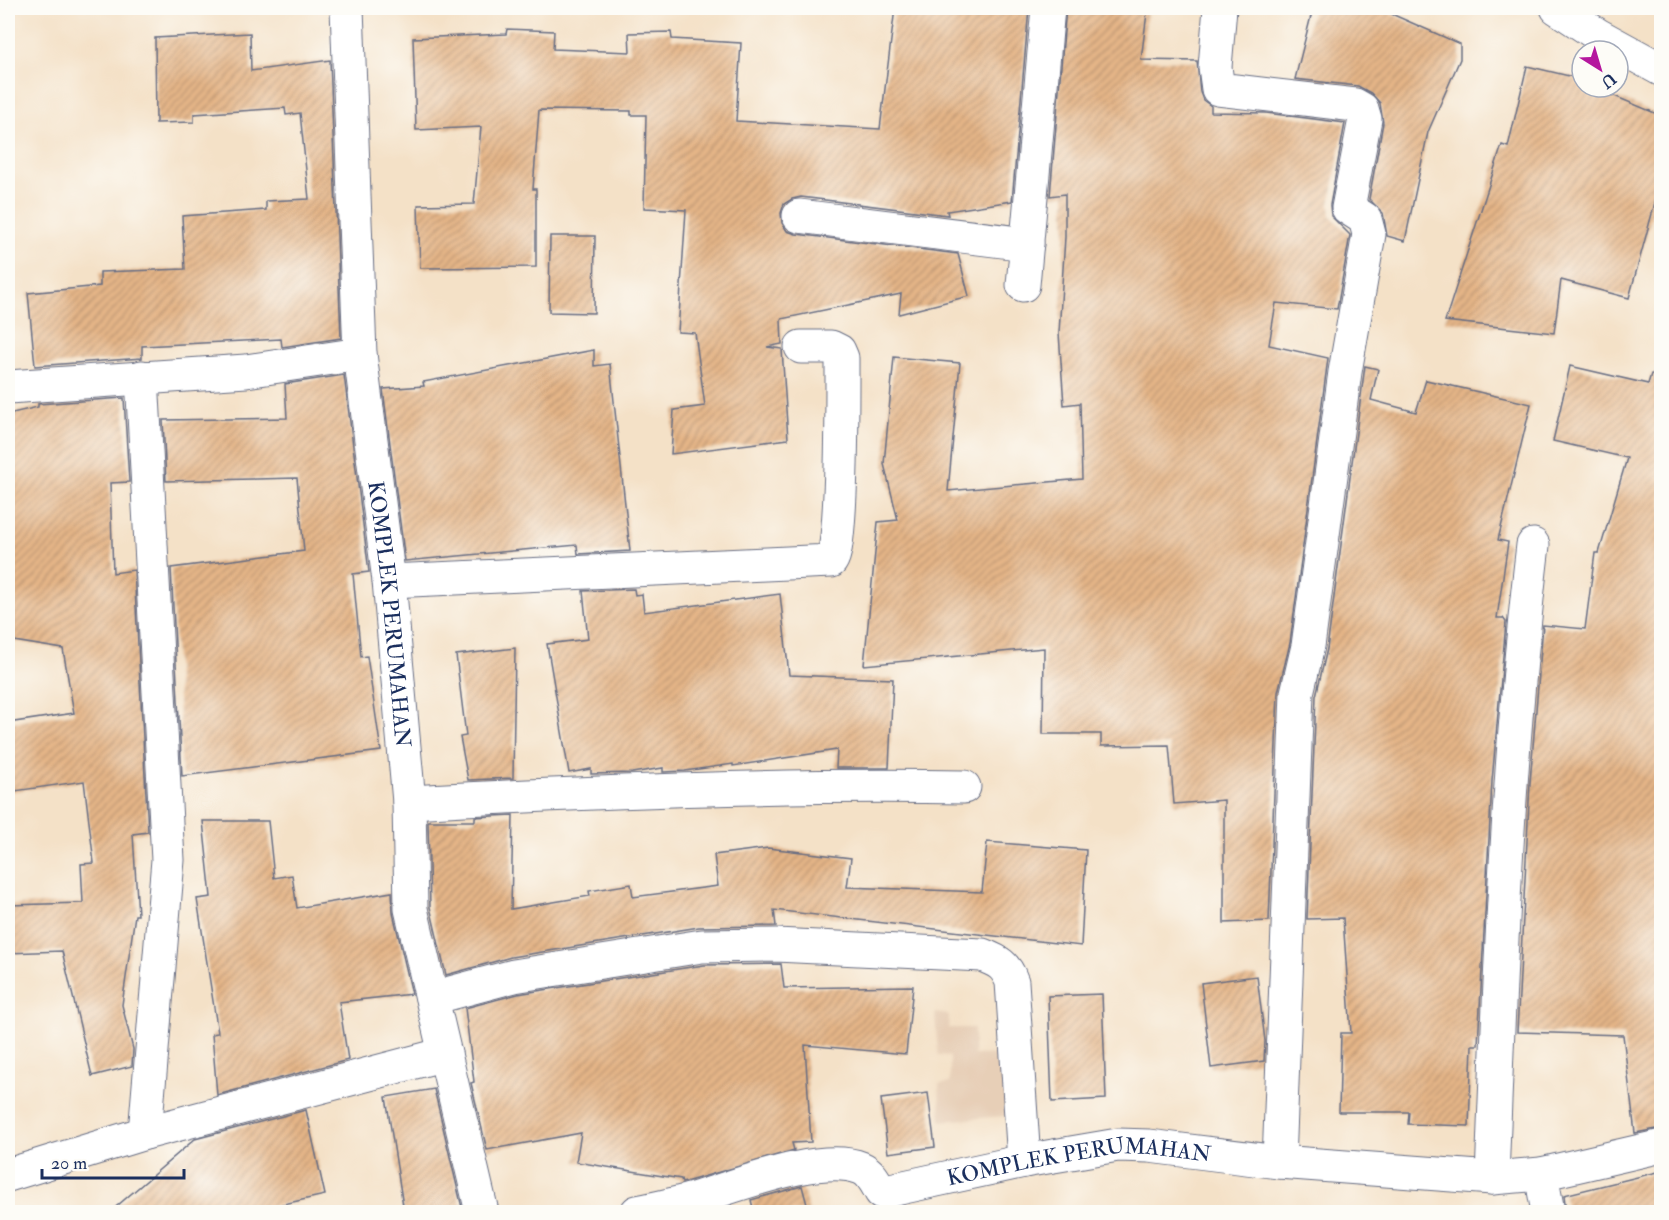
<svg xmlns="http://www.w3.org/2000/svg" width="1669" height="1220" font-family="'IM FELL Double Pica',serif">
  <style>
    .built { fill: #e7cfb7 }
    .building { fill: url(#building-hatch) }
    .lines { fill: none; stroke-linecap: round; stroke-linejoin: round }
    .street-casing { stroke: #676d83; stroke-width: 35 }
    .street { stroke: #fff; stroke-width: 33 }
    .labels { text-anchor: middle; stroke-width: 6; stroke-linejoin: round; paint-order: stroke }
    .street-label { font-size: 22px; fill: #1b2f5e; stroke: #fdfcf7 }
  </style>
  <defs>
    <pattern id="building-hatch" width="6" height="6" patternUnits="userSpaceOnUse" patternTransform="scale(1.5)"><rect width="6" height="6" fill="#e5b587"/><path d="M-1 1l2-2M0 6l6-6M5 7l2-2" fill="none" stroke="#b99472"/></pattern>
  </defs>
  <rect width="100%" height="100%" fill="#fdfcf7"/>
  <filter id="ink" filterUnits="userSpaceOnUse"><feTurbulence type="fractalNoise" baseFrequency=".0167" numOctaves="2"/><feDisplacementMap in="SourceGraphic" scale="12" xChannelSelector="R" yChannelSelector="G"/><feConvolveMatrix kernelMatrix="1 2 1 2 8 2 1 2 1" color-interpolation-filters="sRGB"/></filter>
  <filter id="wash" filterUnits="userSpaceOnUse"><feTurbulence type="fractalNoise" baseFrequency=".008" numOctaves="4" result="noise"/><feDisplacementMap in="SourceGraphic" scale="24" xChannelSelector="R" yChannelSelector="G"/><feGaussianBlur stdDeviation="1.35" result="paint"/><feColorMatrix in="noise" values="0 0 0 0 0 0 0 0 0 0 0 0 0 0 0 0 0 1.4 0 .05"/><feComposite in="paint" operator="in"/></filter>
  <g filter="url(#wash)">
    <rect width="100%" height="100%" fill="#f4e1c7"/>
    <path class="built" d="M935 1013 949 1015 948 1028H974V1055L1003 1054 1006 1116 941 1121 939 1084 950 1083V1056L938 1055Z"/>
    <g id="blocks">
      <path class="building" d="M895 8H1029L1012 201 947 211 948 215 801 197 792 199 784 204 781 213 782 223 787 231 796 234 958 254 969 296 899 314 901 294 781 319 782 344 767 347 782 349 788 439 671 454 674 410 705 406 695 333 678 332 686 210 644 208 646 115H631V111L539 110 533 189H536V267L420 268 418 205 474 204 481 127 416 130 413 38 506 34 507 29 554 31 553 49 630 52 629 33 671 32 672 39 741 43 736 121 880 129Z
        M1066 8 1147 13 1141 60 1197 61 1200 92 1203 100 1211 106V112L1266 113 1345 123 1330 205 1331 216 1350 235 1337 309 1276 303 1269 345 1328 358 1290 643 1278 692 1269 921 1224 923V800L1174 804 1169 745 1101 746V734H1043L1044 648 864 665 878 522 898 520 884 464 894 357 960 363 948 491 1082 479 1080 403 1064 405 1059 333 1065 237V194L1050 196Z
        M1313 8H1378L1460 44V59L1428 132 1405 241 1387 236 1383 213 1369 199 1383 123 1380 103 1371 93 1358 86 1295 79Z
        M250 33 251 71 330 60 341 338 282 347 281 339 142 346V358L35 366 28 293 100 286V272L185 269 182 216 266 210V201L309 199 300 113 286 115 285 108 194 114V122L156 123 155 38Z
        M1527 66 1582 79V87H1593L1662 116V177L1629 298 1561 280 1554 333 1445 321 1502 145 1508 147Z
        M550 236H595L594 313 549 312Z
        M594 350V366L610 364 630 551 578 554 577 545 405 561 383 389 424 386 423 382Z
        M1365 366 1378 369 1371 400 1416 412 1426 380 1531 404 1498 540 1508 542 1497 618H1503L1506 622 1492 781 1478 1045H1472L1469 1126 1408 1124 1409 1112H1339L1341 1033H1351L1343 918 1307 919 1316 696 1327 649Z
        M1570 366 1648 384 1651 374 1662 376V1128L1635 1133 1623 1035 1517 1032 1530 783 1543 625 1585 629 1595 553H1599L1627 458 1553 441Z
        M344 375 369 572 353 574 361 657 367 656 381 751 182 776 171 568 304 551 297 478 166 481 163 420 287 418 285 384Z
        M124 398 129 482 110 483 113 573 134 570 148 832 133 834 138 915H135L122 1005 133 1049 132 1066 92 1076 62 951 8 953V905L83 903 81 864 94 863 84 781 8 792V723L74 713 63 649 8 640V414L38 407V404Z
        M634 589 635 595 642 594 644 612 780 594 789 675 893 679 889 768H836L837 750 733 766V764L685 771 663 772V768L632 773 591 774V769L569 773 547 644 588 639 583 591Z
        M515 648 513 778 468 780 460 737 466 736 456 655Z
        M513 815 511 909 590 896 589 891 631 884 633 897 718 886 714 855 768 848 851 858 847 887 982 892 987 842 1086 850 1081 946 774 910 776 926 699 927 511 957 446 975 430 907 428 821H475V817Z
        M203 821H268L274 878 292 875 297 908 392 892 393 913 412 994 339 1002 348 1060 217 1095 212 1034 218 1033 197 899 211 897Z
        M781 964 784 988 913 986 906 1054 805 1045 811 1142 792 1143 794 1150 682 1183 681 1179 576 1162 581 1133 487 1150 471 1083 474 1082 465 1008 518 994 704 965Z
        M1257 976 1265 1041 1264 1061 1211 1068 1201 983Z
        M1102 994 1106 1099 1052 1102 1048 996Z
        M434 1089 463 1212H404L386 1097Z
        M928 1093 935 1147 888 1153 881 1099Z
        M306 1110 325 1195 270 1207 263 1212H110L195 1139Z
        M1662 1171V1212H1566L1564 1195Z
        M802 1186 809 1212H754L751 1200Z"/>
    </g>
  </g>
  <g filter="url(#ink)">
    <use href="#blocks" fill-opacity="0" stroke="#676d83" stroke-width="1.5"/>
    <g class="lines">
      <g class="street-casing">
        <g id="street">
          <path id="s1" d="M347 8 360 354 389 581 409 802 411 909 482 1212"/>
          <path d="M1220 8 1215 67 1218 89 1355 105 1362 109 1365 119 1348 208 1365 219 1369 234 1345 372 1308 646 1297 693 1279 1162"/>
          <path d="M1557 8 1598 35 1662 70"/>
          <path d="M799 216 1027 244"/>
          <path d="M1023 285 1048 8"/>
          <path d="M142 377 168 860 145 1133"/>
          <path d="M8 387 246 371 360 354"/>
          <path d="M389 581 831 561C843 550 842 385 842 358L839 351 831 347H801"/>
          <path d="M409 802C594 792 779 784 964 787"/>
          <path d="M432 998 514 976 702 946 776 945 982 955C998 961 1006 965 1012 982L1024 1161"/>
          <path d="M1541 1174 1548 1212"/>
          <path d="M8 1175 145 1133 445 1054"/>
          <path d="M1492 1178C1500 967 1508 755 1533 545"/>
          <path id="s2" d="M637 1212C653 1209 670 1205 686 1201 730 1189 819 1151 861 1168 871 1172 876 1183 881 1192L1024 1161 1118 1145 1149 1146 1279 1162 1492 1178 1541 1174 1662 1146"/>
        </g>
      </g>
      <use href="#street" class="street"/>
    </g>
  </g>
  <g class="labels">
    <g class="street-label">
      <text dy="8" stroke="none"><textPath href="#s1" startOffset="608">KOMPLEK PERUMAHAN</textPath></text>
      <text dy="8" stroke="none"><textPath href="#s2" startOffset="464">KOMPLEK PERUMAHAN</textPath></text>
    </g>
  </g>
  <rect width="1669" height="1220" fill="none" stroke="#fdfcf7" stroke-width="30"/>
  <g transform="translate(1600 69) rotate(143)"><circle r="28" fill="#fdfcf7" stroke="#a3aaba" stroke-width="1.5"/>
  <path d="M0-4.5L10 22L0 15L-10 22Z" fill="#b5179e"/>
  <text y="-9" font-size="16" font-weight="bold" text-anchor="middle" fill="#1b2f5e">U</text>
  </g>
  <path d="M42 1169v9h142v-9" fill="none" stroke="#1b2f5e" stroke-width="3"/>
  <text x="51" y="1169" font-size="18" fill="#1b2f5e" stroke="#fdfcf7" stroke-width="4.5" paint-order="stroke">20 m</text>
</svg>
